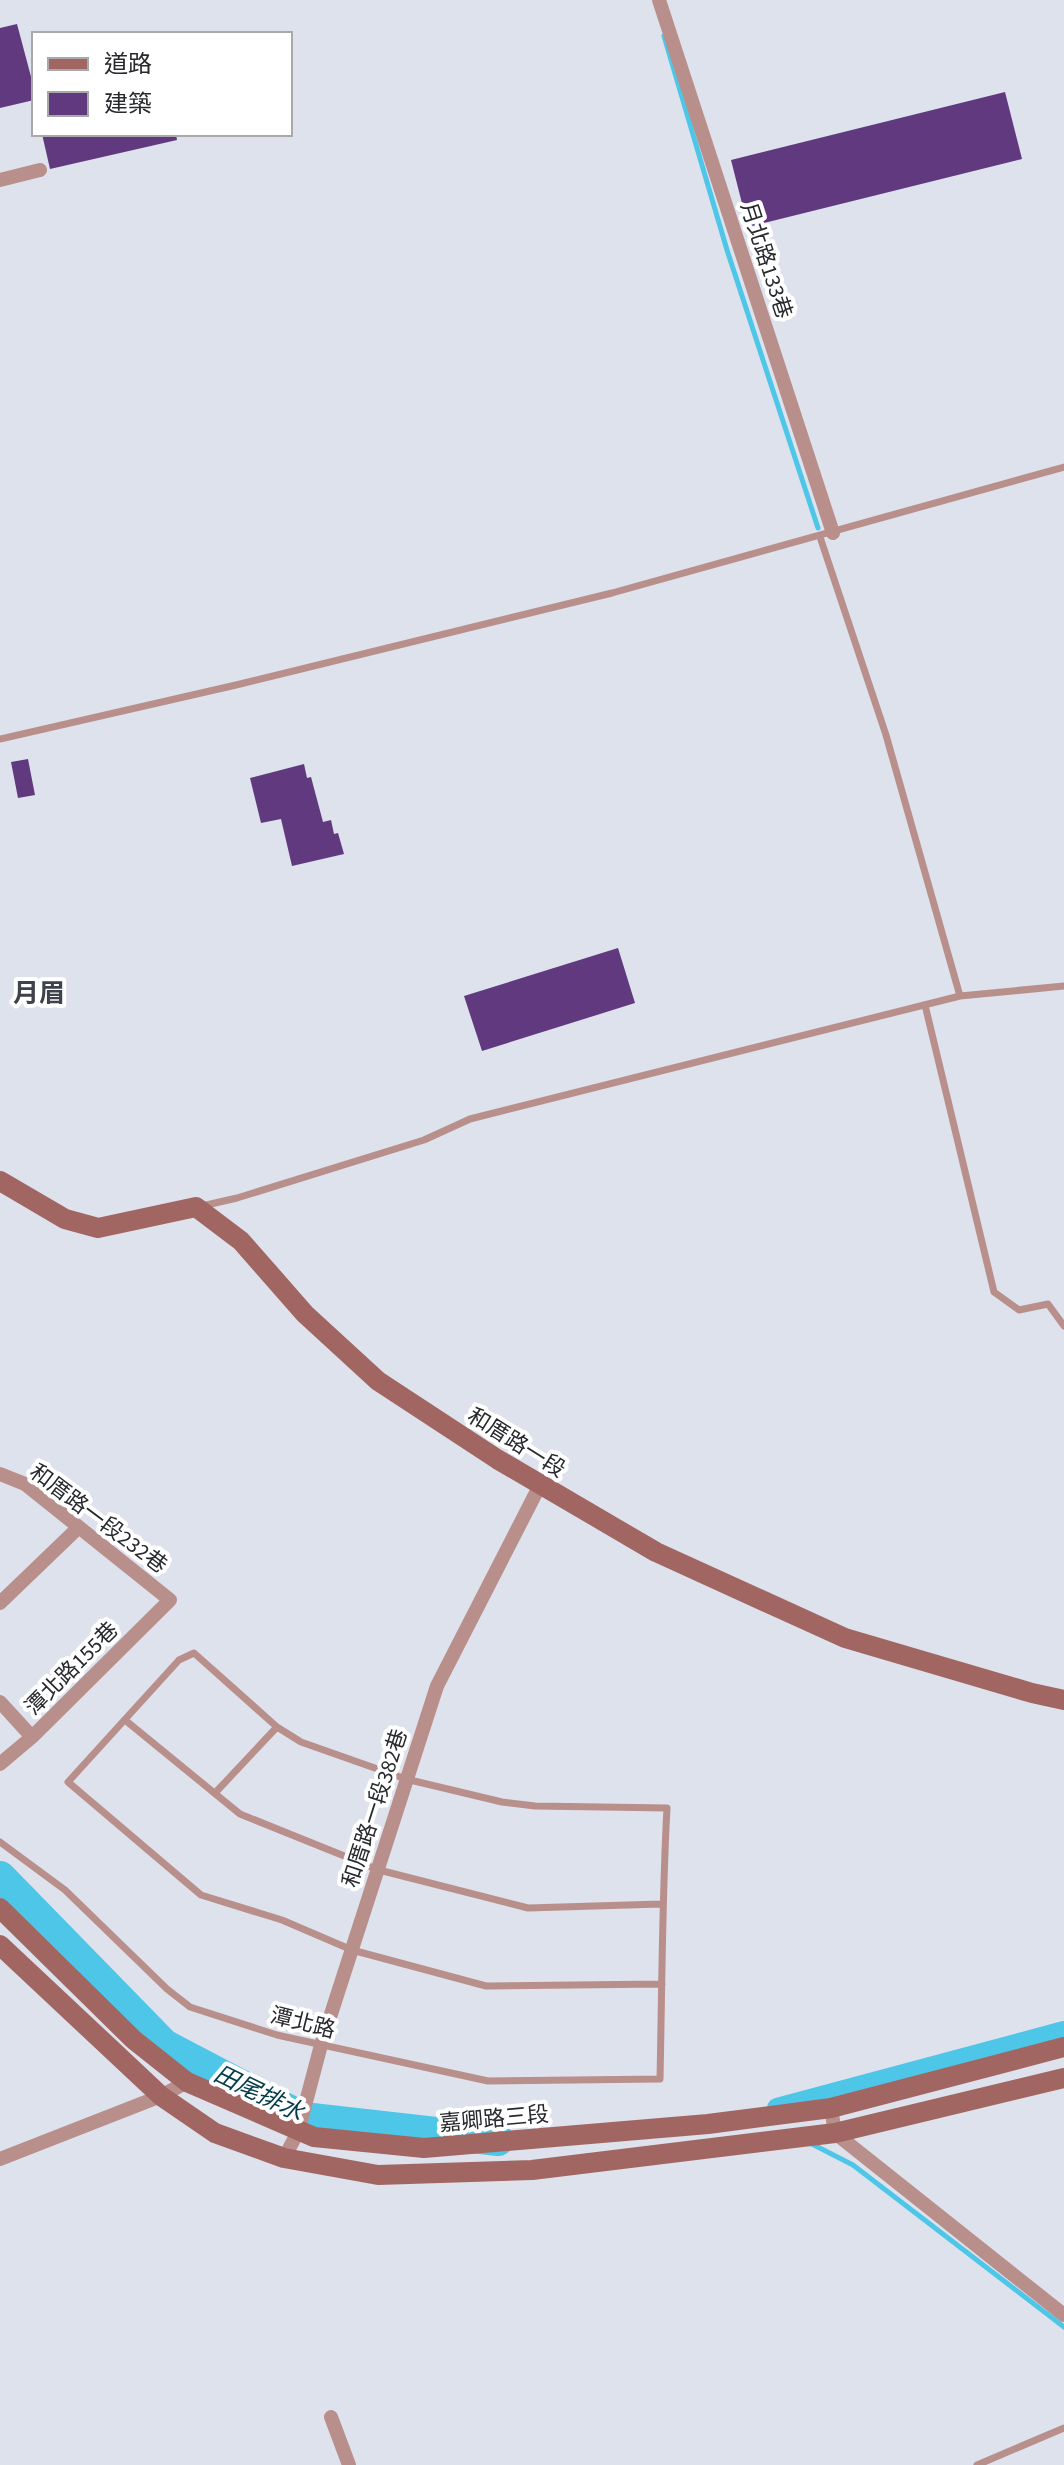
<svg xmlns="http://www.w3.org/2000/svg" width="1064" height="2465" font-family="'Source Sans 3','Noto Sans TC',sans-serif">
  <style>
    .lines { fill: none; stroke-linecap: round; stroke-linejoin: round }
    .stream { stroke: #4ec6e8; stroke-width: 5 }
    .canal { stroke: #4ec6e8; stroke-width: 20 }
    .river { stroke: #4ec6e8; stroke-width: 32 }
    .building { fill: #61397e }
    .lane { stroke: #b98f8b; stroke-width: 7 }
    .street { stroke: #b98f8b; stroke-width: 14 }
    .secondary { stroke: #a26662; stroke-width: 20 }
    .labels { text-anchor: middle; stroke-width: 8; stroke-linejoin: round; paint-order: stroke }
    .street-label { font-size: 22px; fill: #27292d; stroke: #fff }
    .water-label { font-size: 24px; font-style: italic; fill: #023b49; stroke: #fff }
    .quarter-label { font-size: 26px; font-weight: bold; fill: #3e424b; stroke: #fff }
  </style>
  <rect width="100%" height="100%" fill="#dde2ed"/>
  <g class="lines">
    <path class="stream" d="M664 36 727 250 818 528
      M810 2143 853 2165 1064 2327"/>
    <path class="canal" d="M777 2108 1064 2031"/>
    <path class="river" d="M0 1877 164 2045 303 2118 498 2140"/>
  </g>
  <path class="building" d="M17 24 34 88V100L0 108V28Z
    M1005 92 1022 159 748 227 731 160Z
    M42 134H176L177 140 50 169Z
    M28 759 35 795 18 798 11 762Z
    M304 764 307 778 311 777 323 822 331 820 334 834 338 833 344 854 292 866 281 819 261 823 250 778Z
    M618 948 635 1003 482 1051 464 996Z"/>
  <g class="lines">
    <path class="lane" d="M820 537 886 735 960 996
      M0 739 236 685 612 593 1064 467
      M925 1005 994 1292 1019 1310 1048 1304 1064 1326
      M202 1206 237 1198 424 1140 470 1119 960 996 1064 986
      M125 1720 240 1814 379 1870 528 1908 661 1904
      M215 1793 277 1727
      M0 1842 65 1890 167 1989 190 2007 277 2035 488 2081 660 2079C662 1988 662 1898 667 1808L535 1806 502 1802 406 1779 301 1742 277 1727 194 1653 179 1660 68 1782 201 1895 282 1920 352 1950 486 1986 662 1984
      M977 2465 1064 2428"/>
    <path class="street" d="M659 0 833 533
      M0 180 40 170
      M0 1474 25 1484 170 1600 32 1737 0 1764
      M0 1603 79 1527
      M0 1702 32 1737
      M831 2108 835 2133 1064 2315
      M284 2158 298 2132 321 2045 437 1686 540 1485
      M0 2159 161 2096 187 2082
      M331 2417 349 2465"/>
    <path class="secondary" d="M0 1181 65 1219 98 1228 196 1207 241 1241 305 1314 378 1381 497 1459 656 1552 845 1638 1032 1693 1064 1700
      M0 1908 134 2040 187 2082 314 2137 424 2148 708 2124 831 2108 1064 2047
      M0 1945 161 2096 215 2133 284 2158 378 2175 532 2170 835 2133 1064 2078"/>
  </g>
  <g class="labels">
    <g class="street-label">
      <text transform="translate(767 260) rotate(72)" y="8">月北路133巷</text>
      <text transform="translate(517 1442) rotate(32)" y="8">和厝路一段</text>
      <text transform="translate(99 1518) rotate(37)" y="8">和厝路一段232巷</text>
      <text transform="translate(71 1668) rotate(-45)" y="8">潭北路155巷</text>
      <text transform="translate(374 1808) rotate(-72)" y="8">和厝路一段382巷</text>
      <text transform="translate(303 2022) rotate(14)" y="8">潭北路</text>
      <text transform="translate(494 2118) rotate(-5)" y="8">嘉卿路三段</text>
    </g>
    <g class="water-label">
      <text transform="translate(259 2093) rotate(26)" y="8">田尾排水</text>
    </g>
    <g class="quarter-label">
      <text x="39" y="1002">月眉</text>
    </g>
  </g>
  <rect x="32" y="32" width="260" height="104" fill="#ffffff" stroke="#a9a9ab" stroke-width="2"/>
  <rect x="48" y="58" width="40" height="12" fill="#a26662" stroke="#a9a9ab" stroke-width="2"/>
  <text x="104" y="72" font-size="24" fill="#27292d">道路</text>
  <rect x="48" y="92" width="40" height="24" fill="#61397e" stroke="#a9a9ab" stroke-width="2"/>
  <text x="104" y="112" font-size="24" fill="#27292d">建築</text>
</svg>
